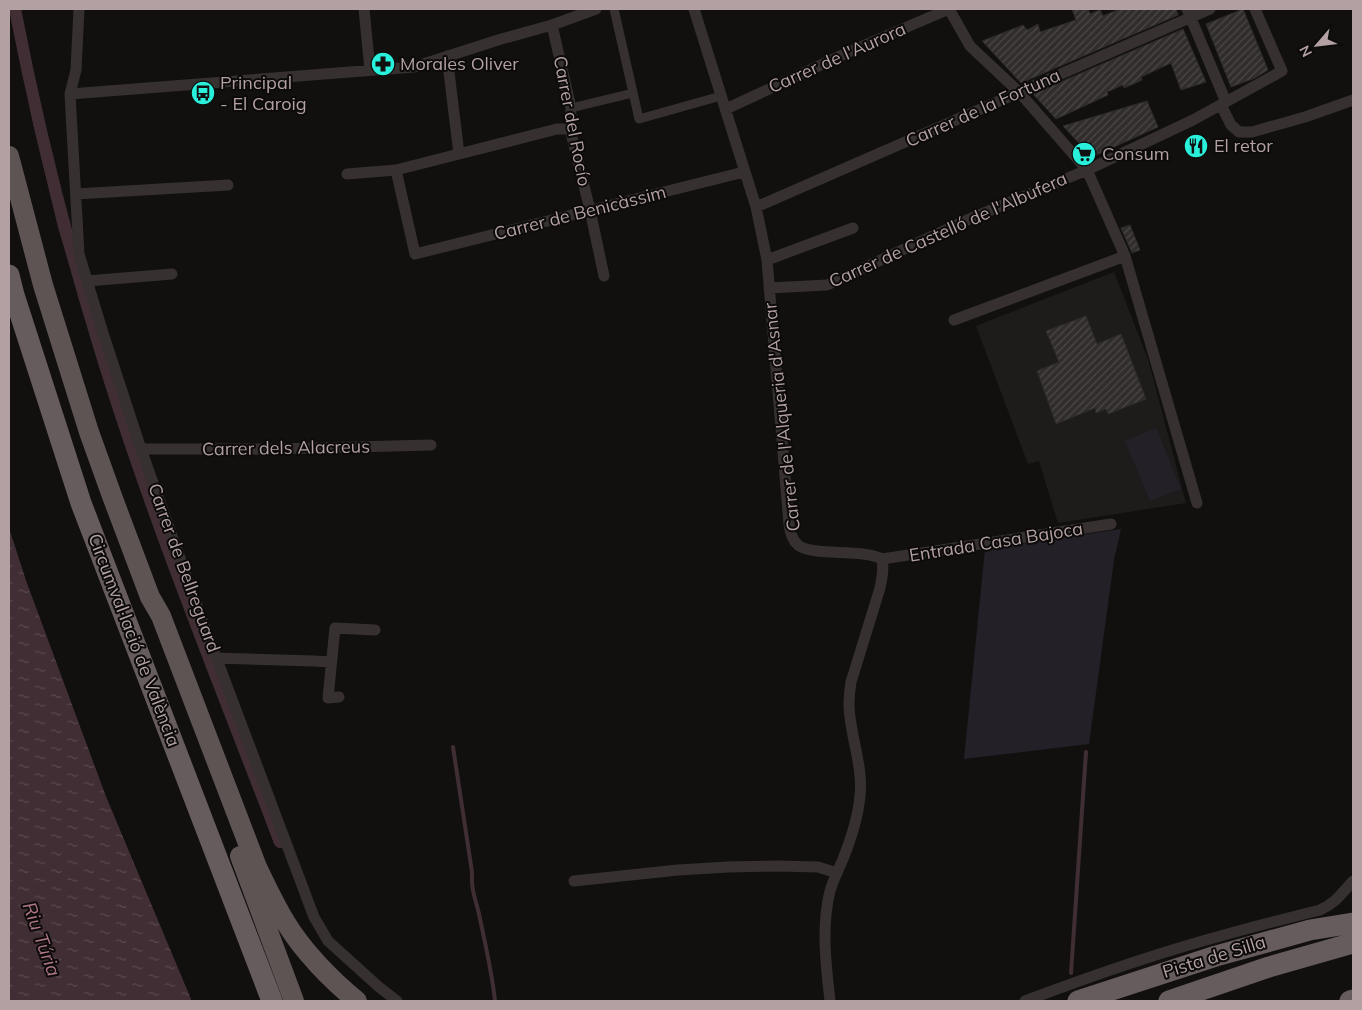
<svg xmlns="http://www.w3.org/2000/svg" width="1362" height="1010" font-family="Mulish,sans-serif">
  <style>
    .built { fill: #1e1c1b }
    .green { fill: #232028 }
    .water { fill: url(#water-ripples) }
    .pier { fill: #11100f }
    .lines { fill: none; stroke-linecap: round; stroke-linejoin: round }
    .stream { stroke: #402e34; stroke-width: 4 }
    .canal { stroke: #402e34; stroke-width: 12 }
    .building { fill: url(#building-hatch); stroke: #2d2a29 }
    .pedestrian { stroke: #363130; stroke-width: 9 }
    .minor { stroke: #363130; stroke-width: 11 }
    .trunk { stroke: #5e5454; stroke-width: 20 }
    .motorway { stroke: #675c5d; stroke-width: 21 }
    .labels { text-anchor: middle; stroke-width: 4; stroke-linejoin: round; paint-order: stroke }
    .street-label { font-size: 18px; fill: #b2a0a2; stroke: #0c0b0a }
    .poi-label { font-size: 18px; fill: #b2a0a2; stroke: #0c0b0a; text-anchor: start }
    .water-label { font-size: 19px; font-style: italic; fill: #ae7687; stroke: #0c0b0a }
  </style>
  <defs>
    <pattern id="water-ripples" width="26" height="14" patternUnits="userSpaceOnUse" patternTransform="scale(1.25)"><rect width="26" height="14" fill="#402e34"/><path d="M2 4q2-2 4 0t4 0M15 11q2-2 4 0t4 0" fill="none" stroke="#59494e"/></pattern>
    <pattern id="building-hatch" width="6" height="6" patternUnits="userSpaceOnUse" patternTransform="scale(1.25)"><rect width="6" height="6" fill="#302d2c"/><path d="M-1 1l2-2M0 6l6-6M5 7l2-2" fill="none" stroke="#4c4847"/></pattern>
  </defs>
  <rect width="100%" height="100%" fill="#11100f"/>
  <path class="built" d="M1114 272 1148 359 1186 503 1058 523 1039 461 1028 464 976 326Z"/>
  <path class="green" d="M1156 428 1181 489 1150 501 1125 441Z
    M1121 529 1114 560 1089 744 964 759 985 549Z"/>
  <path class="water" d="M9 528 26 580 106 796 192 1001H9Z"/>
  <path class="pier" d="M9 525 11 527 29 579 108 795 194 1001H192L106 796 26 580Z"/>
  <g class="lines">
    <path class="stream" d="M12 9 35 123 60 227 96 347 129 451 276 843
      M453 747 472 872C471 890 475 897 479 914 485 943 492 972 495 1001
      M1071 973 1086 752"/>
    <path class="canal" d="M15 9C37 123 65 235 99 346 150 514 217 678 280 842"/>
  </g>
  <path class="building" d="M1072 9H1088L1090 14 1100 10 1103 16 1120 9H1176L1178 15 1021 83 982 41 1023 25 1027 30 1038 24 1040 32 1076 20Z
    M1243 9 1268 70 1255 78 1231 87 1206 24Z
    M1183 29 1206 82 1181 90 1171 63 1141 77 1142 80 1124 88 1123 85 1107 92 1108 95 1056 119 1033 94Z
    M1147 101 1158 127 1092 157 1063 126Z
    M1130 225 1140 250 1132 253 1121 228Z
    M1086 316 1097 344 1121 334 1146 399 1108 414 1106 409 1096 413 1095 408 1056 424 1037 371 1059 362 1046 331Z"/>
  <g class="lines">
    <path class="pedestrian" d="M614 9 639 119 721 96
      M571 108 633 93"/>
    <path class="minor" d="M79 9 76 70 70 94 79 254 103 333 141 449 201 617 314 917 328 941 379 987 397 1001
      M364 9 370 70
      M694 9 756 207 767 260 789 524C790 532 792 540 798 545 813 557 861 548 882 559
      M949 9 970 46 1020 93 1087 170 1125 256 1197 503
      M1187 9 1226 102
      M552 25 571 108 570 129 590 210 604 276
      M447 56 459 154
      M70 94 414 67 498 40 552 25 596 9
      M1221 105 1231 125 1239 132H1252L1305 117 1353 100
      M726 109 851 51 949 9
      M396 170 415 254 744 172
      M347 174 396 170 557 129H570
      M76 194 228 185
      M756 207 1210 9
      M767 260 853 228
      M87 281 172 274
      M769 288 827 285 967 220 1087 170 1193 120 1282 71 1255 9
      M954 320 1125 256
      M141 449H277L431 445
      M882 559 1111 524
      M216 658 314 661 331 662
      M339 697 328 698 335 628 375 630
      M574 881 678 870 728 867 779 866 818 867 837 873
      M830 1001C826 965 821 927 830 891 833 880 839 869 843 859 851 839 858 818 860 796 863 770 853 743 850 717 848 705 849 694 851 682L880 588C882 578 884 569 882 559
      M1025 1001C1091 976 1157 953 1224 935 1256 926 1288 918 1320 910 1337 902 1341 894 1353 881"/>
    <path class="trunk" d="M9 156 43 285 89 432 112 496 150 597 161 616 257 867C266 886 275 905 286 923 303 951 331 980 357 1001
      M240 856 294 1001"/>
    <path class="motorway" d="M9 275 14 295 81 503 272 1001
      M1078 1001 1216 956 1310 930 1353 923
      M1169 1001 1269 967 1353 943
      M1350 1001 1353 1000"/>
  </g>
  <defs>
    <g id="pharmacy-disc" transform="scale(1.25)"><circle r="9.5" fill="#28f0db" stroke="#0c0b0a"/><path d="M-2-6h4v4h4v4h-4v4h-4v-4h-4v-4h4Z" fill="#111"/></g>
    <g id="bus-disc" transform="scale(1.25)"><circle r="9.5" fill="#28f0db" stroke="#0c0b0a"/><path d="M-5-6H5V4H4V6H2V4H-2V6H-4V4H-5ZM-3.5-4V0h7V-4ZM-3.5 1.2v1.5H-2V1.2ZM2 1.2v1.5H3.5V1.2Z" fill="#111"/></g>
    <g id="restaurant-disc" transform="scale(1.25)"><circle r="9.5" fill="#28f0db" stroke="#0c0b0a"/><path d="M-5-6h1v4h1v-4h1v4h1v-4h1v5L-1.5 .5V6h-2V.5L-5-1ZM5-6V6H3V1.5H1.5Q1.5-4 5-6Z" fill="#111"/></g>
    <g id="supermarket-disc" transform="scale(1.25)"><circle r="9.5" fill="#28f0db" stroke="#0c0b0a"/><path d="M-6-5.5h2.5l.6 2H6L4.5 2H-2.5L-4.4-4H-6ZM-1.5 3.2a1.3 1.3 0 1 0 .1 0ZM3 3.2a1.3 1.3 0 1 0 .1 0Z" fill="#111"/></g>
  </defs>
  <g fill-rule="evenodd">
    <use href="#pharmacy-disc" x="383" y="64"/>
    <use href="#bus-disc" x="203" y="93"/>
    <use href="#restaurant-disc" x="1196" y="146"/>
    <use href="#supermarket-disc" x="1084" y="154"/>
  </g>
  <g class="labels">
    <g class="street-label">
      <text transform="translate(837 58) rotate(-24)" y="6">Carrer de l'Aurora</text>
      <text transform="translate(983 108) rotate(-24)" y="6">Carrer de la Fortuna</text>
      <text transform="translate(572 121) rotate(79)" y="6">Carrer del Rocío</text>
      <text transform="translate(580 213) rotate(-14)" y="6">Carrer de Benicàssim</text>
      <text transform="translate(948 230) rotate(-24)" y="6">Carrer de Castelló de l'Albufera</text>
      <text transform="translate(782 417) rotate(-96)" y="6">Carrer de l'Alqueria d'Asnar</text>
      <text transform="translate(286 448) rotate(-1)" y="6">Carrer dels Alacreus</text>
      <text transform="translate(996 542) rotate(-9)" y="6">Entrada Casa Bajoca</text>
      <text transform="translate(184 568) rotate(70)" y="6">Carrer de Bellreguard</text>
      <text transform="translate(134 640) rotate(69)" y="6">Circumval·lació de València</text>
      <text transform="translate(1214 957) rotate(-17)" y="6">Pista de Silla</text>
    </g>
    <g class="poi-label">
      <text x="400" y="70">Morales Oliver</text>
      <text x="220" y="89">Principal<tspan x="220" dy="21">- El Caroig</tspan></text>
      <text x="1214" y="152">El retor</text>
      <text x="1102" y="160">Consum</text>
    </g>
    <g class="water-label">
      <text transform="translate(42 939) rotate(70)" y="7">Riu Túria</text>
    </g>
  </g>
  <rect width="1362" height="1010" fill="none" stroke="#b2a0a2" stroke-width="20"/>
  <g transform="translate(1317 45) rotate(242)" stroke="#0c0b0a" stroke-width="4" paint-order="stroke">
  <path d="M0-4L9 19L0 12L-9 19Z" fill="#b2a0a2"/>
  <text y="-8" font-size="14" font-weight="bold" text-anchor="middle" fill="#b2a0a2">N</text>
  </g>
</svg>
